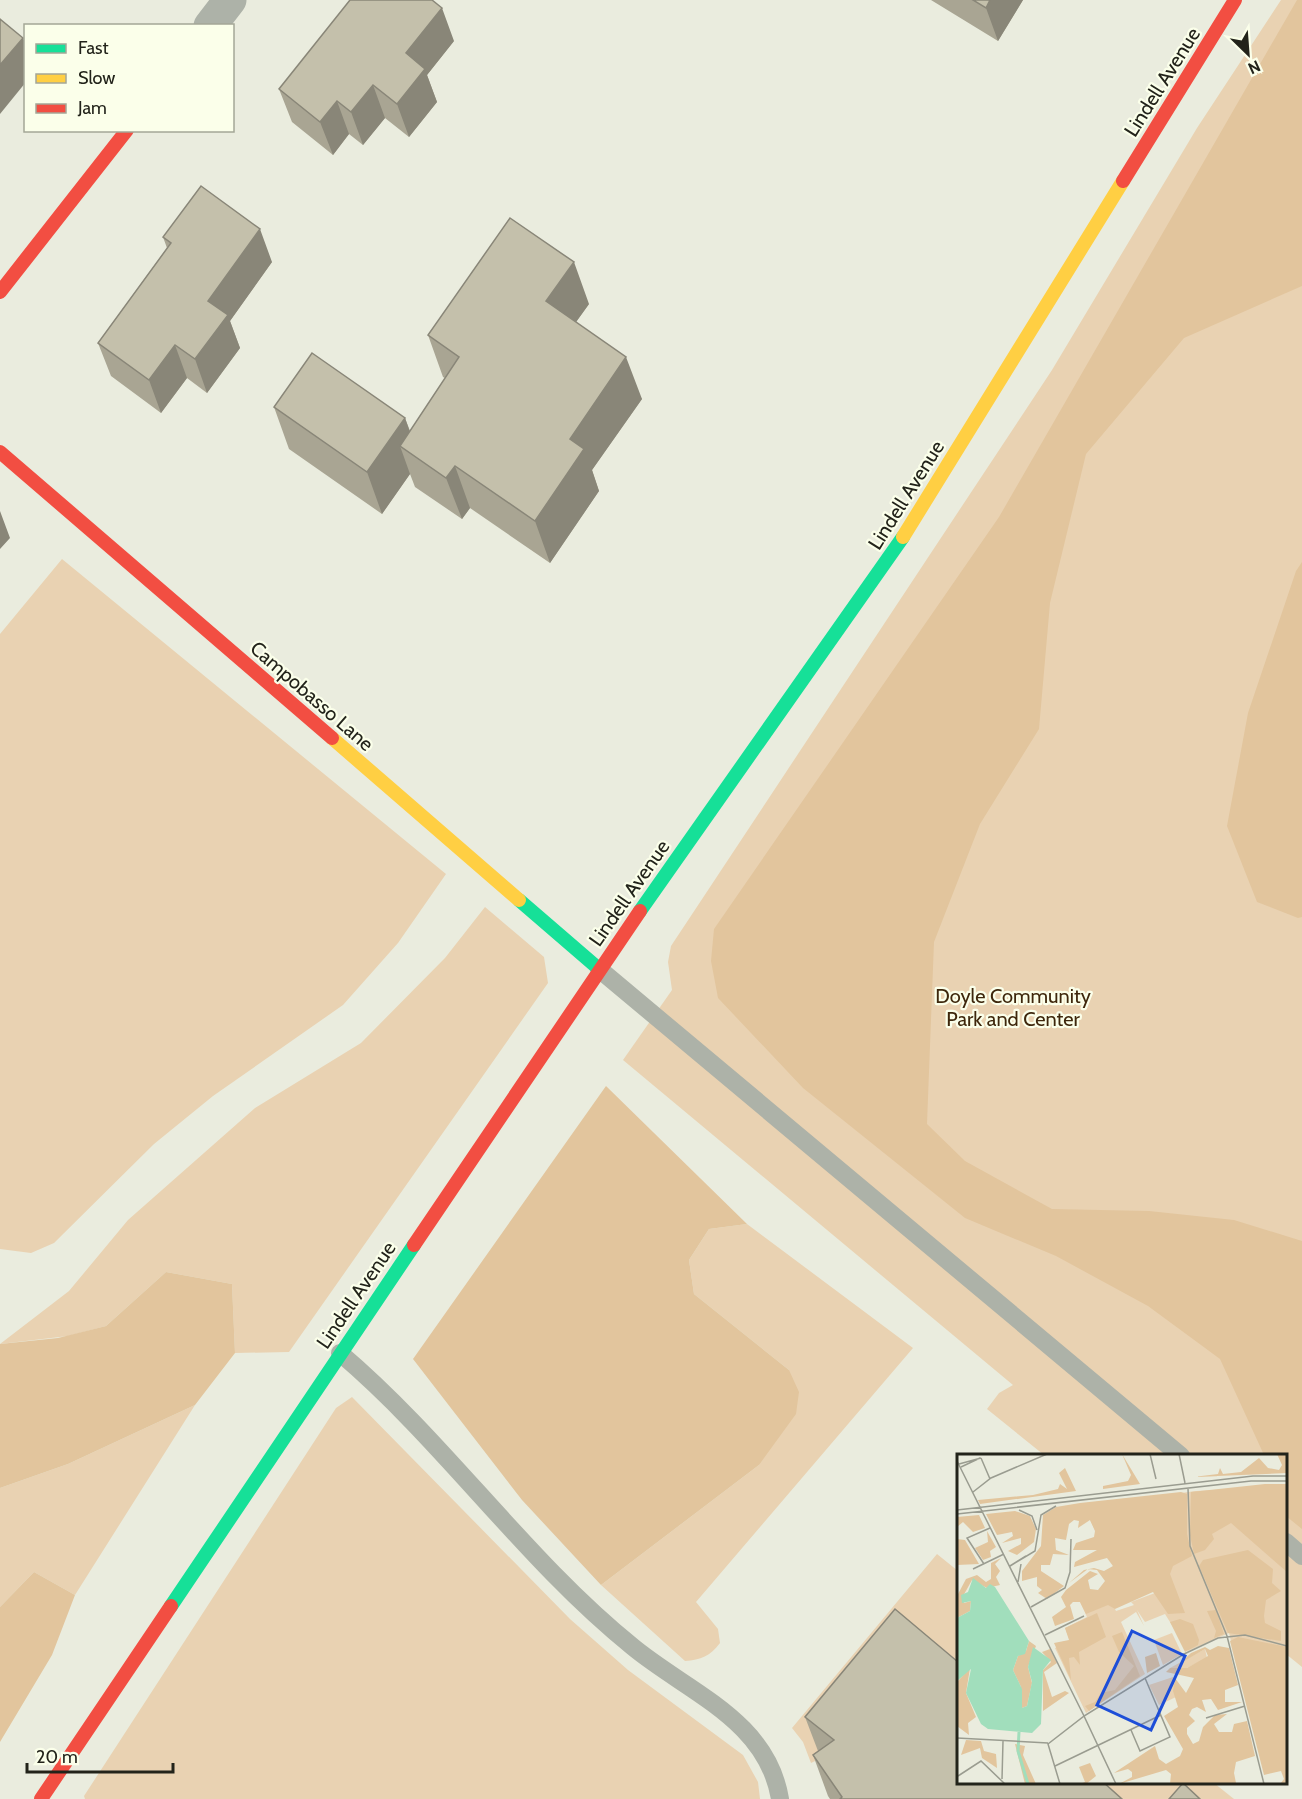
<svg xmlns="http://www.w3.org/2000/svg" width="1302" height="1799" font-family="Cabin,sans-serif">
  <style>
    .green { fill: #e9d2b2 }
    .forest { fill: #e2c59d }
    .lines { fill: none; stroke-linecap: round; stroke-linejoin: round }
    .lane { stroke: #adb2a8; stroke-width: 18 }
    .street { stroke: #adb2a8; stroke-width: 33 }
    .fast { stroke: #16e098; stroke-width: 14 }
    .slow { stroke: #ffcf43; stroke-width: 14 }
    .jam { stroke: #f24e42; stroke-width: 14 }
    .wall { fill: #a9a593 }
    .shaded-wall { fill: #898678 }
    .building { fill: #c4c0ab; stroke: #898678; stroke-width: 1.5 }
    .labels { text-anchor: middle; stroke-width: 4.5; stroke-linejoin: round; paint-order: stroke }
    .street-label { font-size: 20px; fill: #22231a; stroke: #fbffea }
    .park-label { font-size: 20px; fill: #3e270c; stroke: #fbffea }
    .inset-river { fill: none; stroke: #a1debc; stroke-width: 3 }
    .inset-road { fill: none; stroke: #9a9c90; stroke-width: 1.5 }
    .view { fill: #1d4ed8; fill-opacity: 0.15; stroke: #1d4ed8; stroke-width: 3 }
    .inset-edge { fill: none; stroke: #22231a; stroke-width: 3 }
  </style>
  <rect width="100%" height="100%" fill="#eaecde"/>
  <path class="green" d="M1281 0H1302V1667L1286 1654V1456L1044 1455 987 1409 999 1393 1013 1385 623 1060 672 990 668 962 671 946 1052 370 1197 128Z
    M62 559 446 874 398 943 343 1005 213 1096 154 1144 54 1243 31 1253 0 1249V634Z
    M485 907 544 957 548 983 289 1352 235 1353 232 1284 166 1272 106 1326 68 1336 0 1344 69 1291 128 1220 255 1108 361 1043 445 958Z
    M747 1224 913 1348 696 1602 718 1629 720 1643C710 1656 701 1660 685 1661L601 1585 759 1465 789 1370 694 1294 689 1260 709 1229Z
    M352 1397 570 1619 628 1670 743 1755 758 1782 760 1799H85L84 1796 336 1408Z
    M195 1405 75 1595 34 1572 0 1607V1488L68 1464Z
    M937 1554 958 1571V1691L811 1763 803 1742 792 1728Z
    M1067 1783H1214L1234 1799H1087Z"/>
  <path class="forest" d="M1297 0H1302V286L1184 338 1086 454 1050 603 1039 729 980 824 934 942 927 1124 965 1161 1052 1209 1149 1211 1234 1220 1302 1241V1529L1286 1516V1456L1264 1455 1220 1359 1148 1306 1056 1256 965 1218 803 1088 718 998 711 961 714 929 999 517Z
    M1302 562V917L1298 918 1257 902 1227 826 1248 713 1296 571Z
    M606 1086 747 1224 709 1229 689 1260 694 1294 789 1370 799 1392 796 1414 759 1465 601 1585 522 1500 413 1359Z
    M166 1272 232 1284 235 1353 195 1405 68 1464 0 1488V1344L58 1338 106 1326Z
    M34 1572 75 1595 52 1655 0 1742V1607Z"/>
  <g class="lines">
    <path class="lane" d="M599 969 1181 1456
      M340 1353C446 1443 525 1560 633 1647 689 1693 767 1720 780 1799
      M1286 1542 1302 1556"/>
    <path class="street" d="M210 26 230 0"/>
    <path class="fast" d="M519 900 599 969
      M640 911 903 537
      M171 1606 414 1245"/>
    <path class="slow" d="M903 537 1123 181
      M332 738 519 900"/>
    <path class="jam" d="M1123 181 1235 0
      M0 292 127 130
      M0 452 332 738
      M414 1245 640 911
      M41 1799 171 1606"/>
  </g>
  <path class="wall" d="M931 0H1023L998 41Z
    M454 41 427 75 437 102 409 137 385 118 363 145 349 134 333 155 292 122 279 89Z
    M163 237 272 262 230 321 240 348 207 393 187 378 161 413 111 376 98 343 167 248Z
    M589 304 576 322 642 399 592 470 599 491 550 563 470 508 462 519 415 487 410 474 382 514 289 449 274 407 405 418 410 431 445 378 443 377 428 335Z
    M805 1717 1122 1799H830L828 1796 813 1755 818 1751Z"/>
  <path class="shaded-wall" d="M990 0H1023L998 41 986 8Z
    M442 8 454 41 427 75 437 102 409 137 397 104 406 53Z
    M23 38 26 45V82L0 114V65Z
    M373 85 385 118 363 145 351 112Z
    M337 101 349 134 333 155 320 122Z
    M260 229 272 262 230 321 240 348 207 393 195 359 208 301Z
    M574 262 589 304 561 343 546 301Z
    M175 345 187 378 161 413 149 380Z
    M626 357 642 399 592 470 599 491 550 563 535 521 570 439Z
    M405 418 420 460 400 446 410 474 382 514 367 472Z
    M455 466 470 508 462 519 446 478Z
    M0 511 10 538 0 549Z"/>
  <path class="building" d="M350 0H432L442 8 406 53 425 69 397 104 373 85 351 112 337 101 320 122 279 89Z
    M973 0H990L986 8Z
    M0 19 23 38 0 65Z
    M201 186 260 229 208 301 228 315 195 359 175 345 149 380 98 343 171 243 163 237Z
    M510 218 574 262 546 301 626 357 570 439 584 449 535 521 455 466 446 478 400 446 459 357 428 335Z
    M312 353 405 418 367 472 274 407Z
    M895 1609 958 1662V1782H1103L1122 1799H840L842 1797 813 1755 834 1740 805 1717Z
    M1183 1783 1200 1799H1169Z"/>
  <g class="labels">
    <g class="street-label">
      <text transform="translate(1162 82) rotate(-58)" y="7">Lindell Avenue</text>
      <text transform="translate(906 495) rotate(-58)" y="7">Lindell Avenue</text>
      <text transform="translate(312 696) rotate(41)" y="7">Campobasso Lane</text>
      <text transform="translate(629 893) rotate(-55)" y="7">Lindell Avenue</text>
      <text transform="translate(356 1295) rotate(-56)" y="7">Lindell Avenue</text>
    </g>
    <g class="park-label">
      <text x="1013" y="1003">Doyle Community<tspan x="1013" dy="23">Park and Center</tspan></text>
    </g>
  </g>
  <g transform="translate(957 1454)">
    <rect width="330" height="330" fill="#eaecde"/>
    <path d="M330 32V315L308 320 272 179 231 197 208 160 188 168 180 156 187 172 179 158 164 168 188 220 129 259 98 194 113 187 108 174 130 163 123 148 164 128 126 52 239 37ZM204 132 198 139 174 148 177 151 159 157 156 151ZM215 179 225 200 206 211 197 186ZM248 195 250 204 230 214H213ZM216 223 219 243 202 251 192 231Z" fill="#e9d2b2" fill-rule="evenodd"/>
    <path d="M165 0 183 30 146 35V32L171 27 174 21ZM320 0H330V19L236 23 261 20 263 14 266 20 284 18 302 4 311 14 322 16 325 11ZM108 14 119 37 23 50 21 46 76 41 101 35 103 30 110 35 102 19ZM308 30H330V118L274 69 255 80 257 85 248 96 237 100 233 81 234 38ZM224 38 230 40V80L235 102 216 112 213 120 228 159 211 160 196 138 158 155 151 151 129 160 123 148H116L113 151 117 165 98 172 95 163 109 153 104 143 109 136 133 117 141 120 131 126 133 135 141 136 148 127 140 116 131 115 112 129 127 116 137 114 147 117 156 112 150 104 117 113 118 108 140 96H116L119 89 137 83 138 77 133 66 121 74 122 67 117 66 112 70 109 86 98 84 99 96 112 101 96 100 93 111H84V117L107 132 90 145 81 139 85 136 80 132V123L65 127V117L84 92 86 61 99 53 123 49ZM58 57 73 62 79 75 77 88 60 101 51 97 64 90V84L45 89 56 82 55 78 40 81 29 60ZM22 61 28 74 16 78 6 68 0 73V63ZM30 77 39 93 33 97 34 103 26 106 18 94 31 88ZM0 85 8 86 22 110 0 111ZM291 96 316 115 315 129 324 137 309 146 307 162 308 169 324 177V187L271 179 242 112 246 106ZM44 104 38 110 43 117 39 123 43 131 30 134 15 126 5 144 7 149 14 147 13 157 0 164V142L9 125 20 121 29 128 34 125V109ZM259 156 267 180 257 184 259 177 250 157ZM140 159 149 183 122 198 123 211 117 203 112 204 114 226 97 189 112 186 108 174ZM223 165 236 170 242 186 241 191 228 198 213 168ZM165 178 183 222 132 257 128 252 138 248 144 239 158 236 177 212 162 198 155 182ZM281 183 330 193V330H323L327 325 324 317 307 321 273 187ZM72 187 79 192 71 213 75 229 70 252 65 254 64 233 56 216 61 202 69 197ZM261 192 272 194 281 231 268 236V248H285L261 256 254 245 245 246 249 258 240 253 235 255 232 261 238 267 230 274V280L236 290 242 287 246 273 258 261 270 260 257 270 262 278H275L277 270 290 267 298 302 279 308 277 319 279 329 294 330H213L214 320 209 316 162 330 175 323V318L171 315 157 319 198 292 202 305 209 310 223 302 226 295 207 262 221 253 216 237 218 224 229 239 237 224 209 218 213 214H230L251 202 248 195 222 210 234 199 248 193 253 196ZM93 195 100 209 87 218 95 243 108 237 112 239 86 257V216L94 208 85 198ZM199 199 203 212 190 219 188 203ZM13 214 9 239 19 263 11 269 12 281 0 272V228ZM9 286 24 287 27 297 39 300 40 314 25 304 23 294 4 301ZM58 290 68 292 66 301 79 330H68ZM133 309 139 322 129 330H123L128 328 122 313Z" fill="#e2c59d"/>
    <path d="M16 124 29 134 33 130 38 133 72 187 68 200 61 202 56 216 65 235V254L70 252 75 228 71 213 76 193 94 206 86 216 84 270 75 279 31 275 24 270 9 239 14 215 0 227V164L13 157 14 147 5 149 4 141 11 138Z" fill="#a1debc"/>
    <path class="inset-river" d="M62 278 61 297 71 330"/>
    <path class="inset-road" d="M193 0 199 25M222 0 228 29M24 4 33 25M0 7 127 262 91 290 103 330M2 10 24 4M4 13 23 4M231 34 233 92 270 182 307 330M16 38 34 24 90 0M0 56 296 22H330M62 56 75 62 80 76M0 60 294 27H330M27 110 10 84 33 74M53 112 78 97 84 61 99 52M53 112 69 102M16 115 47 100M61 128 64 110M74 153 108 134 113 118 114 85M88 181 127 162M249 264 288 252M174 276 183 297 213 283 188 224M0 284 91 289M98 312 204 261M1 322 24 307 48 330M45 325 46 287M159 330 127 262 227 200 261 184 288 181 330 192"/>
    <path class="view" d="M175 177 228 202 194 276 140 251Z"/>
    <rect width="330" height="330" class="inset-edge"/>
  </g>
  <rect x="24" y="24" width="210" height="108" fill="#fbffea" stroke="#a4a797" stroke-width="1.5"/>
  <rect x="36" y="44" width="30" height="9" fill="#16e098" stroke="#a4a797" stroke-width="1.5"/>
  <text x="78" y="54" font-size="18" fill="#22231a">Fast</text>
  <rect x="36" y="74" width="30" height="9" fill="#ffcf43" stroke="#a4a797" stroke-width="1.5"/>
  <text x="78" y="84" font-size="18" fill="#22231a">Slow</text>
  <rect x="36" y="104" width="30" height="9" fill="#f24e42" stroke="#a4a797" stroke-width="1.5"/>
  <text x="78" y="114" font-size="18" fill="#22231a">Jam</text>
  <g transform="translate(1248 54) rotate(155)" stroke="#fbffea" stroke-width="4.5" paint-order="stroke">
  <path d="M0-4.5L10 22L0 15L-10 22Z" fill="#22231a"/>
  <text y="-9" font-size="16" font-weight="bold" text-anchor="middle" fill="#22231a">N</text>
  </g>
  <path d="M27 1763v9h146v-9" fill="none" stroke="#22231a" stroke-width="3"/>
  <text x="36" y="1763" font-size="18" fill="#22231a" stroke="#fbffea" stroke-width="4.5" paint-order="stroke">20 m</text>
</svg>
